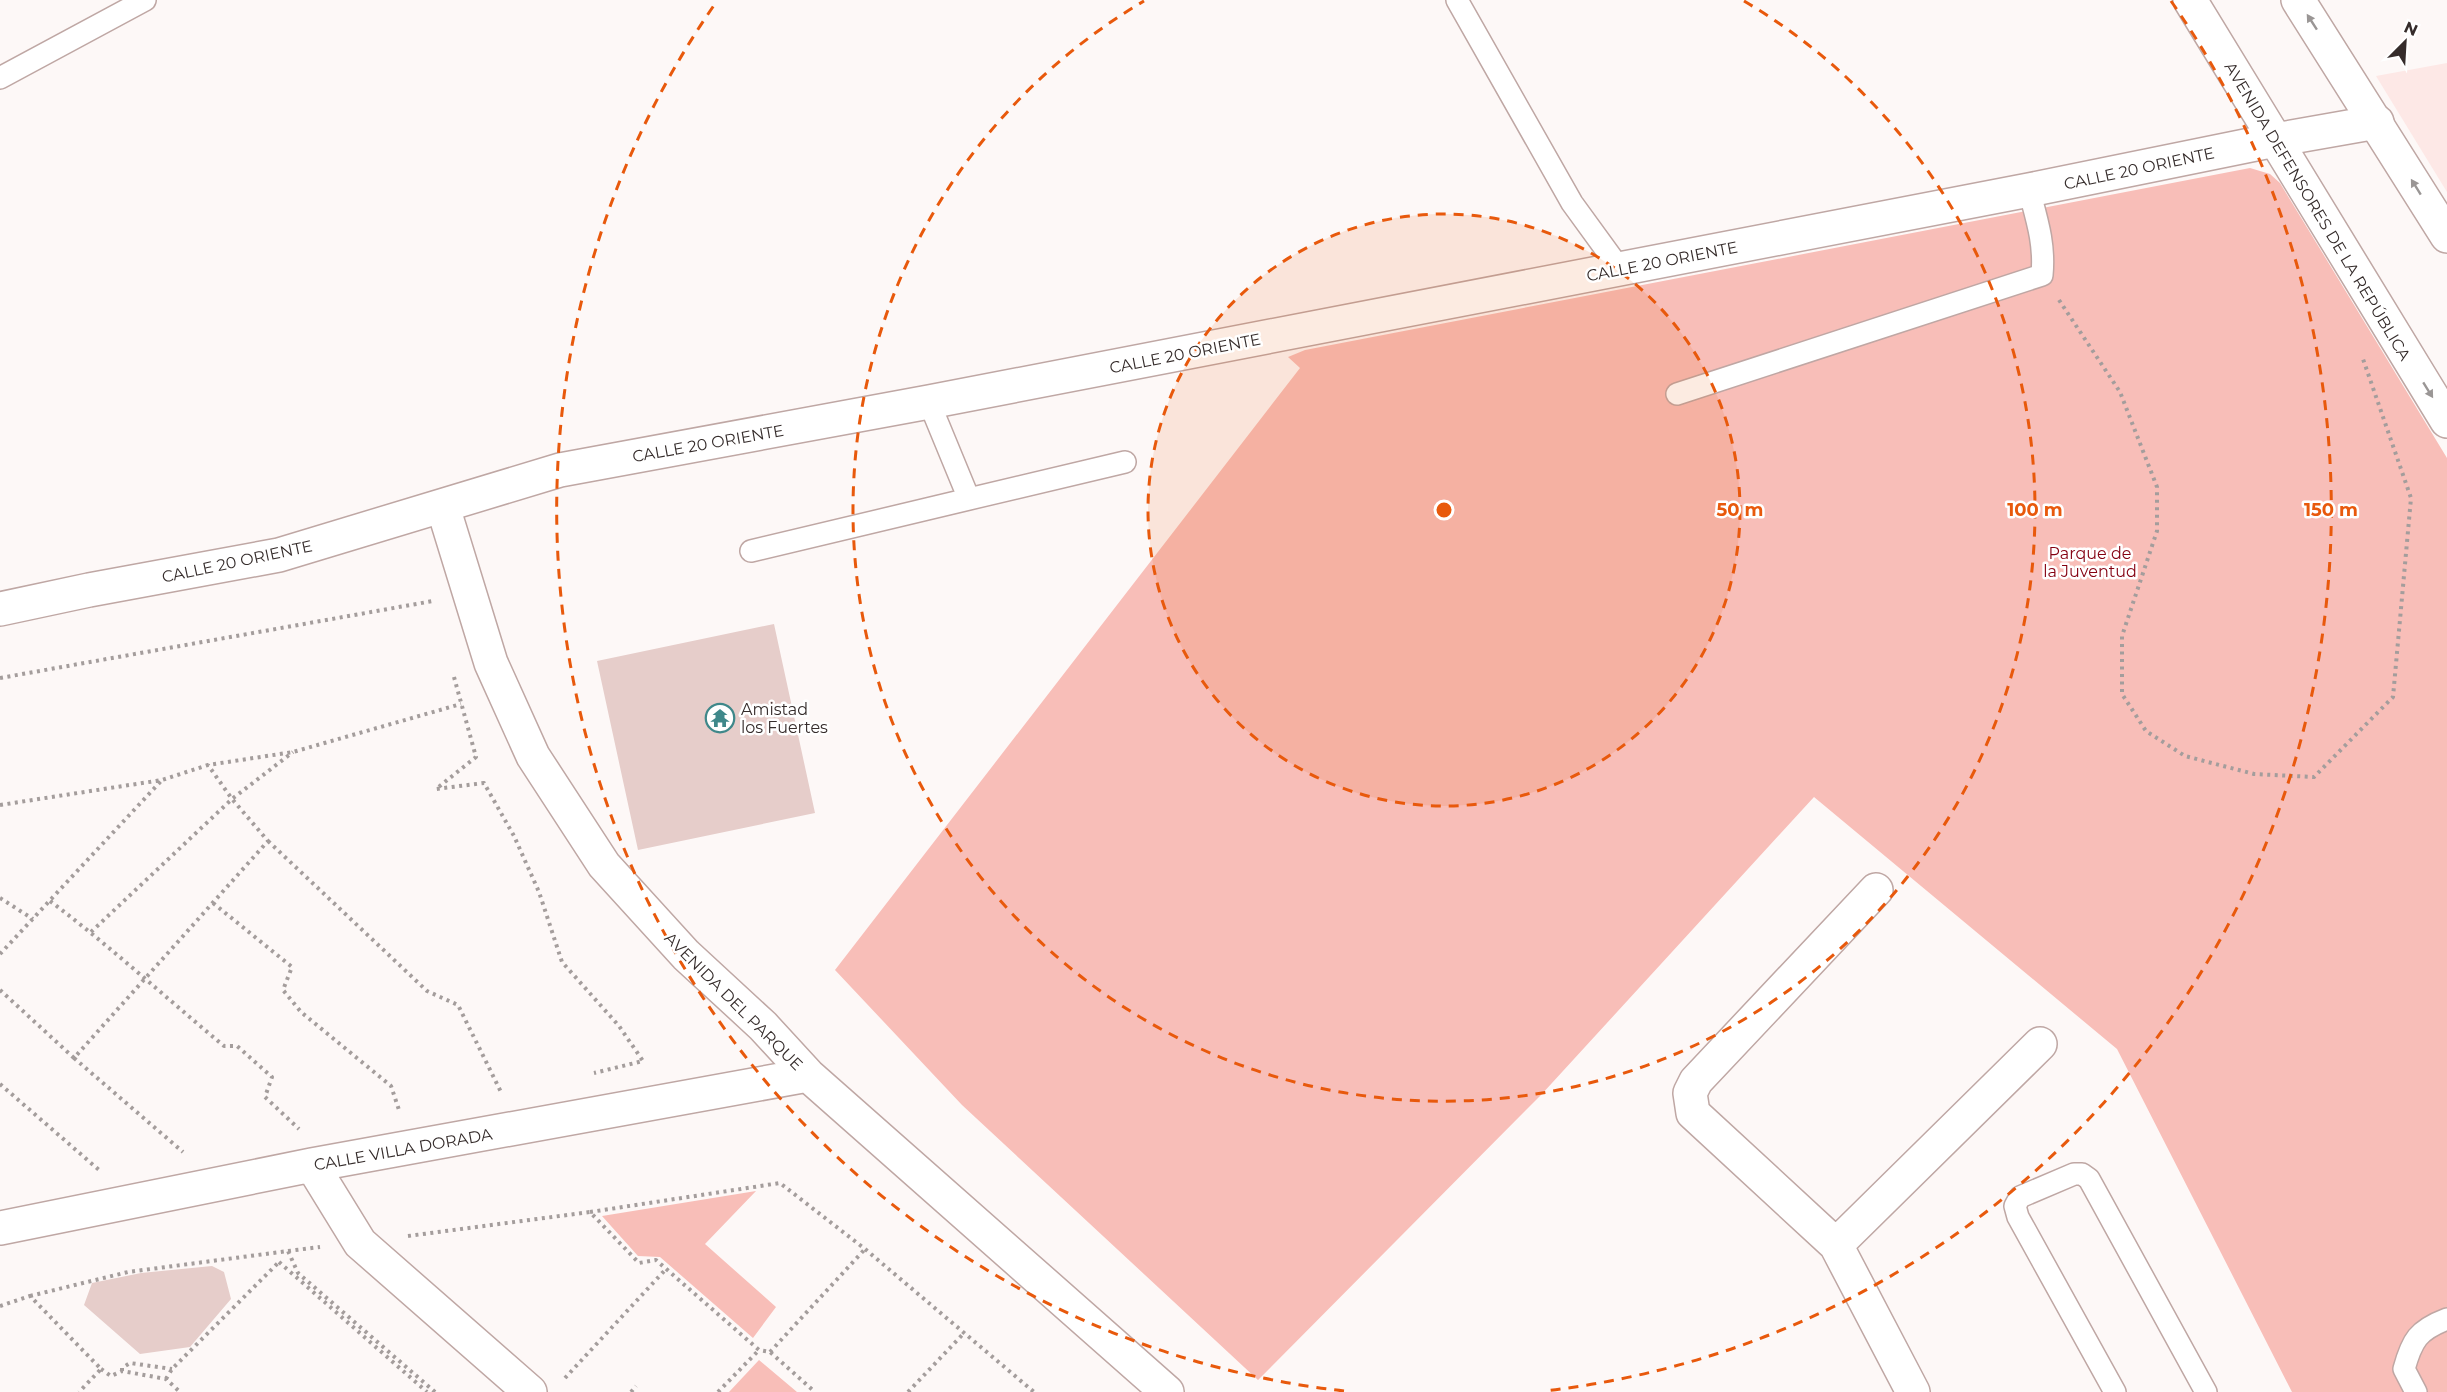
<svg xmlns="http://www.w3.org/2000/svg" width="2447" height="1392" font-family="Montserrat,sans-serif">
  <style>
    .built { fill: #fde8e6 }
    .green { fill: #f8beb8 }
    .building { fill: #e6cdca }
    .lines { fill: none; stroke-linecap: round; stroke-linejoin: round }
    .service-casing { stroke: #bfa7a4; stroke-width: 24 }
    .minor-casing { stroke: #bfa7a4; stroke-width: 36 }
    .secondary-casing { stroke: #bfa7a4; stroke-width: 36 }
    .primary-casing { stroke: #bfa7a4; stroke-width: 36 }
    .path { stroke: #a49d9c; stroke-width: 4; stroke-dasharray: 3 4.5; stroke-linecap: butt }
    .service { stroke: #fff; stroke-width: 21 }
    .minor { stroke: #fff; stroke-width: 33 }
    .secondary { stroke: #fff; stroke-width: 33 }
    .primary { stroke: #fff; stroke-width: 33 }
    .oneway { fill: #9a9695 }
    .ring { fill: none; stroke: #e8590c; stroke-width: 3; stroke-dasharray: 10 8 }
    .labels { text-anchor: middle; stroke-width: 5; stroke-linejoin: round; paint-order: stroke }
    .street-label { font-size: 16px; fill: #352c2b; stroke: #fff }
    .park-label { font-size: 16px; fill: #840111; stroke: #fff }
    .poi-label { font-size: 16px; fill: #352c2b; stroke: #fff; text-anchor: start }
    .centre { fill: #e8590c; stroke: #fff; stroke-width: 3 }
    .ring-label { font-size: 18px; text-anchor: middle; font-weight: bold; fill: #e8590c; stroke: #fff; stroke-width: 5; stroke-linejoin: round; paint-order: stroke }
  </style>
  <rect width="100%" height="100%" fill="#fdf8f7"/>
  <path class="built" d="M2447 63V192L2376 76Z"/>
  <path class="green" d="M2250 168 2270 174 2280 183 2447 458V1392H2292L2117 1049 1814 797 1541 1095 1258 1380 962 1105 835 970 1300 368 1288 357 1305 350Z
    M756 1191 705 1244 776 1307 753 1338 660 1257 638 1256 602 1216Z
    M759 1360 797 1392H729Z"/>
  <path class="building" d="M774 624 815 813 638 850 597 661Z
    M212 1266 224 1272 231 1299 190 1347 140 1354 84 1305 92 1283 141 1273Z"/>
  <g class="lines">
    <g class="service-casing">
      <path id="service" d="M1457 0 1572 203 1620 269
        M0 78 145 0
        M1677 394 2042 275C2045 244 2037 220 2029 190
        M929 402 969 499 1125 462
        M751 551 969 499
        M2115 1392 2018 1217 2015 1206 2020 1197 2074 1174H2082L2089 1179 2206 1392
        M2416 1392 2404 1369C2412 1340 2418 1330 2447 1319"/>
    </g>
    <g class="minor-casing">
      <path id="minor" d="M443 507 491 663 533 756 604 865 686 955 763 1026 808 1075 1167 1392
        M1876 890 1696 1081 1690 1093 1693 1113 1836 1245 1913 1392
        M312 1165 360 1243 530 1392
        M0 1228 312 1165 808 1075
        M1836 1245 2040 1044"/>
    </g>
    <g class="secondary-casing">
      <path id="secondary" d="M0 609 89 590 279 555 560 470 929 402 2029 190 2275 140 2377 122"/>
    </g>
    <g class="primary-casing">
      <path id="primary" d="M2190 0 2447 421
        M2298 0 2447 236"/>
    </g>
    <path class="path" d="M2059 300 2120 392 2157 487V531L2122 636V694L2146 731 2185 756 2254 774 2314 777 2393 697 2411 498 2363 359
      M454 677 476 757 436 789 484 783 514 836 539 892 562 962 619 1026 643 1061 594 1073
      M0 678 433 601
      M0 805 162 780 208 765 293 752 461 704
      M268 841 427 991 458 1005 501 1092
      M0 898 33 919
      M50 901C110 946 166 998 224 1046H237L272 1077 265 1097 299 1129
      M213 903 292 967 283 990 301 1012 391 1086 400 1113
      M91 932 232 799 293 752
      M0 954 161 781
      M0 990 74 1058 268 841 232 799 208 765
      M74 1058 183 1152
      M0 1084 99 1170
      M590 1212 780 1183 865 1249 1034 1392
      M408 1236 590 1212 639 1263 656 1260 759 1350 770 1352 815 1392
      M288 1251 320 1247
      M279 1262 427 1392
      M30 1296 128 1272 288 1251 298 1273 435 1392
      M0 1306 30 1296 101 1369 79 1392
      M770 1352 865 1249
      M101 1369 111 1376 122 1371 166 1379 180 1392
      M122 1371V1368L130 1363 172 1369
      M565 1378 666 1269
      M166 1379 172 1369 279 1262 280 1263
      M631 1392 636 1386
      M718 1392 759 1350
      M908 1392 965 1332"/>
    <use href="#service" class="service"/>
    <use href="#minor" class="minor"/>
    <use href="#secondary" class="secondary"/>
    <use href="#primary" class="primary"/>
  </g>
  <defs><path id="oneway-solid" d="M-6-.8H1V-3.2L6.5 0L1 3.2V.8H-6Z" transform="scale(1.5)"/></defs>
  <g class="oneway">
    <use href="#oneway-solid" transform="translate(2312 22) rotate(-123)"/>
    <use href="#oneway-solid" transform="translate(2416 187) rotate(-122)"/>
    <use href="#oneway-solid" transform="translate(2428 390) rotate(58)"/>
  </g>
  <circle cx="1444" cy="510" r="296" fill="#e8590c" fill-opacity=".12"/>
  <g class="ring">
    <circle cx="1444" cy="510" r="296"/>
    <path d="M1744 1A591 591 0 1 1 1144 1"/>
    <path d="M1344 1391A887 887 0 0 1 717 1M2171 1A887 887 0 0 1 1544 1391"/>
  </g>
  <defs>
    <g id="temple-ring" transform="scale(1.5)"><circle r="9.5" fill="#fff" stroke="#3f888a" stroke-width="1.5"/><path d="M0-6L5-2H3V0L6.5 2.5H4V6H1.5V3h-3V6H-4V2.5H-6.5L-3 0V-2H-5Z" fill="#3f888a"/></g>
  </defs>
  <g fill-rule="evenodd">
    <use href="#temple-ring" x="720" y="718"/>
  </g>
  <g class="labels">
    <g class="street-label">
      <text transform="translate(2139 168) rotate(-12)" y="6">CALLE 20 ORIENTE</text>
      <text transform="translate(2318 211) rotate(59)" y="6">AVENIDA DEFENSORES DE LA REPÚBLICA</text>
      <text transform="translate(1662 261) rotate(-11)" y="6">CALLE 20 ORIENTE</text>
      <text transform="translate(1185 353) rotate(-11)" y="6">CALLE 20 ORIENTE</text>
      <text transform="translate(708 443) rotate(-10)" y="6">CALLE 20 ORIENTE</text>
      <text transform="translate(237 561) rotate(-12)" y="6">CALLE 20 ORIENTE</text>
      <text transform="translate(734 1001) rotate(45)" y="6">AVENIDA DEL PARQUE</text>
      <text transform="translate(403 1149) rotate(-10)" y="6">CALLE VILLA DORADA</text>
    </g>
    <g class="park-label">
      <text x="2090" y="559">Parque de<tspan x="2090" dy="18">la Juventud</tspan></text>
    </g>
    <g class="poi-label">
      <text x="741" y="715">Amistad<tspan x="741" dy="18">los Fuertes</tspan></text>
    </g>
  </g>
  <circle cx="1444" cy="510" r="9" class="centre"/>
  <g class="ring-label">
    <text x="1740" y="516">50 m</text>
    <text x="2035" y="516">100 m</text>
    <text x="2331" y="516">150 m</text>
  </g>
  <g transform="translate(2405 42) rotate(24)" stroke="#ffffff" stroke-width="4.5" paint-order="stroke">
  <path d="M0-4.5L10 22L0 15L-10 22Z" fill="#352c2b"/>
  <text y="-9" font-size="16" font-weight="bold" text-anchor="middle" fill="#352c2b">N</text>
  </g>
</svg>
